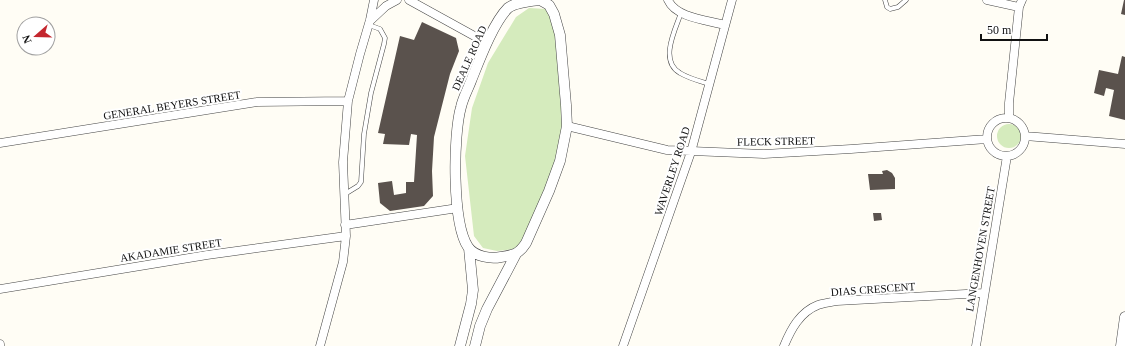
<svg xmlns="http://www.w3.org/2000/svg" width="1125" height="346" font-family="'Times New Roman',serif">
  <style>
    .green { fill: #d5ebbd }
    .building { fill: #5a524d }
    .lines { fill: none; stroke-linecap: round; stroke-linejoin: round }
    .service-casing { stroke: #444; stroke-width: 5 }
    .minor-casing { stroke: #444; stroke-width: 9 }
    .tertiary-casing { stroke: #444; stroke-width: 11 }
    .service { stroke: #fff; stroke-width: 4 }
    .minor { stroke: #fff; stroke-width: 8 }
    .tertiary { stroke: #fff; stroke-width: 10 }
    .labels { text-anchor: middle; stroke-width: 4; stroke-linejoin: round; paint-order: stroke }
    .street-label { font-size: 11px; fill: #111; stroke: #fff }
  </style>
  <rect width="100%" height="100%" fill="#fffdf5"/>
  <path class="green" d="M529 8 546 9 557 24 565 101 562 145 527 237 515 249 497 251 483 248 474 236 465 156 472 108 488 63 516 17Z
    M997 136a12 12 0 1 1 24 0a12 12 0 1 1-24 0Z"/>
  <path class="building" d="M1124 0H1125V15L1121 14Z
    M422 22 456 38 459 51 450 74 434 137 432 171 433 196 424 206 390 211 380 203 378 183 392 181 394 195 406 193V182H414L417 135 411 134 409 145 383 144 385 134 378 133 400 36 414 40Z
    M1122 56 1125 57V120L1109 116 1114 90 1106 88 1104 96 1094 93 1099 70 1118 74Z
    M887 170 892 173 895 178V189L870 190 868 174H883L882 171Z
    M873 213H881L882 220 874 221Z"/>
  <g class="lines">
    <g class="service-casing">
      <path id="service" d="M885 0 887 7 890 9 898 7 906 0
        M681 13C675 30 659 61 680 73 688 78 699 81 709 84
        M345 194 358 186 361 182 364 134 371 93 384 44 385 38 380 29 369 25"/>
    </g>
    <g class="minor-casing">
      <path id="minor" d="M409 0 487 43
        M668 0C676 18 707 20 725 25
        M987 0 1019 7
        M371 20 386 6 397 0
        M1009 118V103L1019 7 1022 0
        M987 137a19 19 0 1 1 38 0a19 19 0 1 1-38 0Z
        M567 126 667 150 764 154 851 149 987 139
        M1025 136 1125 144
        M0 143 257 102 348 101
        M345 225 458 208
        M0 289 207 255 346 236
        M0 344V346
        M320 346 343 262 346 236 343 162 348 101 360 54 370 20 374 0
        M623 346 691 152 732 0
        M784 346C791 329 800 312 818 305 824 303 831 302 837 301L984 293
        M976 346 1007 156"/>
    </g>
    <g class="tertiary-casing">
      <path id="tertiary" d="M540 0 549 5 554 14 560 35 566 105 567 126 560 161 549 191 526 243C519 254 514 255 501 257 491 259 475 257 468 247 452 223 453 135 461 107 463 98 468 89 471 81 479 61 493 23 508 8 516 2 530 1 540 0Z
        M460 346 471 304 473 290 469 248
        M475 346 480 326 487 309 516 254
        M1121 346 1125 317"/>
    </g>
    <use href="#service" class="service"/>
    <use href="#minor" class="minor"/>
    <use href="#tertiary" class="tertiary"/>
  </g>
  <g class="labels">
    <g class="street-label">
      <text transform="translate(469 58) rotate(-66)" y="4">DEALE ROAD</text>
      <text transform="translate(172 105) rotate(-9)" y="4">GENERAL BEYERS STREET</text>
      <text transform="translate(776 141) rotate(-1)" y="4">FLECK STREET</text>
      <text transform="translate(672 171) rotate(-72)" y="4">WAVERLEY ROAD</text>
      <text transform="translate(980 249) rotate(-80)" y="4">LANGENHOVEN STREET</text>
      <text transform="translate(171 250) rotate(-9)" y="4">AKADAMIE STREET</text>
      <text transform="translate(873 289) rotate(-4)" y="4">DIAS CRESCENT</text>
    </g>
  </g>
  <g transform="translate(36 36) rotate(250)"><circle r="19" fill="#ffffff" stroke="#a0a0a0"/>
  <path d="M0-3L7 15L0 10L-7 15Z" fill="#c4262e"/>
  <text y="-6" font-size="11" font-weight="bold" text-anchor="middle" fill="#111111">N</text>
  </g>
  <path d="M981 34v6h66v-6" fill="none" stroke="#111111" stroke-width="2"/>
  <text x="987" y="34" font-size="12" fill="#111111" stroke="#ffffff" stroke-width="3" paint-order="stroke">50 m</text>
</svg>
